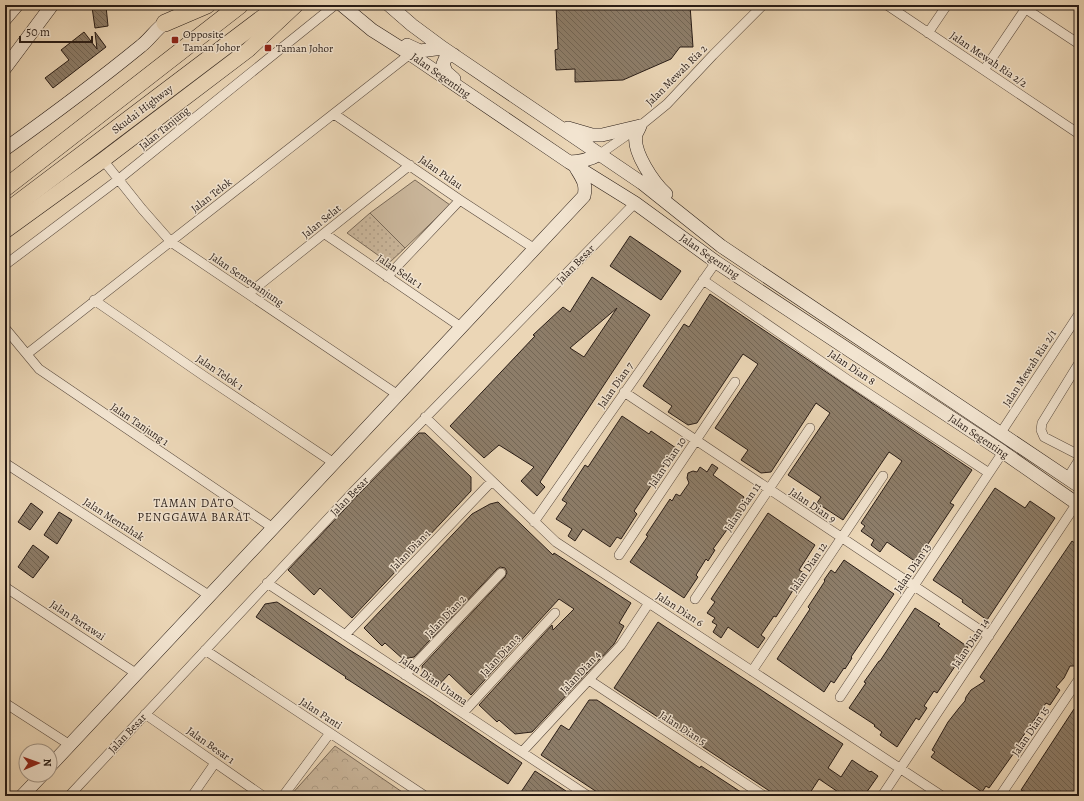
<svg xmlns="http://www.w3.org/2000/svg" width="1084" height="801" font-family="Alegreya,serif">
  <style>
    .forest { fill: url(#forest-crowns); stroke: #796958 }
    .park { fill: url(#park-dots); stroke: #796958 }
    .pitch { fill: #cab69b; stroke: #796958 }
    .building { fill: url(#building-back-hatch); stroke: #281c16; fill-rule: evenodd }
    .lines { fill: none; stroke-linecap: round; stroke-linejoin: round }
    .street-casing { stroke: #594a3e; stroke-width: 10 }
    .secondary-casing { stroke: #281c16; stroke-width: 14 }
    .primary-casing { stroke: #281c16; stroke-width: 16 }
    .highway-casing { stroke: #281c16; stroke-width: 18 }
    .street { stroke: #f2e4d0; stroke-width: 9 }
    .secondary { stroke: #f2e4d0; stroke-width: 13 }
    .primary { stroke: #ebd6b6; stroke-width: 15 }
    .highway { stroke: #ebd6b6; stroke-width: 17 }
    .poi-dot { fill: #8f2418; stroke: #f2e4d0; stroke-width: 1.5 }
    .labels { text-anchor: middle; stroke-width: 3; stroke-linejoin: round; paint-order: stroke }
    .poi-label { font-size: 11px; fill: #281c16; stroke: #f2e4d0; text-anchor: start }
    .street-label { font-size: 11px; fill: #281c16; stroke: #f2e4d0 }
    .neighbourhood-label { font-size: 12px; letter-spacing: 1px; fill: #281c16; stroke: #f2e4d0 }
  </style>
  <defs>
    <pattern id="forest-crowns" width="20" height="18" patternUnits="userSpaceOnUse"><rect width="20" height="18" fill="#cab69b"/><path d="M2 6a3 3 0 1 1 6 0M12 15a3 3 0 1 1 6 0" fill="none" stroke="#ae9c85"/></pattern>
    <pattern id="park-dots" width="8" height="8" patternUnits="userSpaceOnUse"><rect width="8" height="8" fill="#cab69b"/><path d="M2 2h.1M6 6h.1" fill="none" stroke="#ae9c85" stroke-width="1.8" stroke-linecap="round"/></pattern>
    <pattern id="building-back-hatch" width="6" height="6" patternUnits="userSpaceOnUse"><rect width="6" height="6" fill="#8d7d69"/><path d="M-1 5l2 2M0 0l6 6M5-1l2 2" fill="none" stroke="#736655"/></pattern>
  </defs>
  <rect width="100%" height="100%" fill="#ebd6b6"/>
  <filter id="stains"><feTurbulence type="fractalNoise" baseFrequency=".005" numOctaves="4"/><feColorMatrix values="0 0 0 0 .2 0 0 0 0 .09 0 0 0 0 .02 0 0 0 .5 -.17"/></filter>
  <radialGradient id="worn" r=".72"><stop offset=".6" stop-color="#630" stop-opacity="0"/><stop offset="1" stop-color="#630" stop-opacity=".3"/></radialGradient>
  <path class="forest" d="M335 746 408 796H290Z"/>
  <path class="park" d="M370 213 405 248 389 263 347 233Z"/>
  <path class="pitch" d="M415 180 450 205 405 248 370 213Z"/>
  <path class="building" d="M556 5H690L693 47H680L671 59 623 80 575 82V69L556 70 555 50 558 49Z
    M106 6 108 26 95 28 92 7Z
    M84 32 97 49 95 32 106 47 53 88 45 78 69 60 61 50Z
    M630 236 681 271 661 300 610 266Z
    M592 277 650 315 540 482 545 487 537 496 521 481 534 467 499 445 484 458 450 426 535 336 533 335 563 307 570 312ZM617 308 584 357 570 348Z
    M710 294 972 470 950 503 954 505 916 562 887 542 880 552 871 545 874 540 861 531 865 526 861 523 902 461 895 456 889 452 843 520 817 503 821 497 788 475 830 413 816 403 771 472 761 473 741 460 748 450 715 428 758 364 743 354 697 423 688 425 668 412 672 406 643 386 684 324 689 327Z
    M622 416 649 434 651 431 676 448 634 511 637 514 621 539 617 537 610 547 583 529 575 541 568 536 572 529 556 519 567 503 562 500 585 465 588 467Z
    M419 433H425L471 477V491L352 618 320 588 314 595 288 570 357 496Z
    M712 464 718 468 713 475 744 497 742 500 745 502 740 509 742 510 735 521 734 520 713 549 715 550 708 561 706 559 696 575 698 577 684 598 630 562 648 536 646 535 670 499 672 501 676 494 680 496 689 483 687 478 688 473 693 471 697 472 700 467 707 472Z
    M995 488 1025 508 1030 501 1055 518 987 620 962 602 963 600 933 580Z
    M498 502 553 555 554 553 631 603 619 623 624 626 614 644 532 732 515 734 499 720 497 722 479 705 552 625 553 630 574 609 559 599 471 695 449 674 437 687 423 677 422 666 505 577 507 572 505 568 500 567 497 569 414 657 403 659 385 643 382 646 364 628 472 514 490 504Z
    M31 503 43 512 30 530 18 522Z
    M59 512 72 520 57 544 44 535Z
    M768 513 815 545 799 570 804 573 776 617 774 616 761 635 765 638 758 648 728 627 721 638 713 632 717 625 712 622 715 618 707 613 715 602 711 599Z
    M1072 541 1079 546V661L1076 666H1070L1064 678 1056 687 1060 690 1050 705 1046 703 1019 742 1021 743 989 788 986 786 982 792 931 757 935 752 932 750 948 722 959 708 965 701 966 697 971 690 985 681 980 677Z
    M33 545 49 557 33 578 18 567Z
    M844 560 894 594 851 657 852 658 845 669 844 668 834 683 831 681 824 692 777 659 810 609 808 607 825 581 824 580 831 570 835 573Z
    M277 602 348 649 428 699 522 763 508 784 423 728 350 681 345 678 346 677 256 617 265 604Z
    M915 608 940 624 938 626 968 647 937 693 934 691 924 706 927 708 919 720 916 718 897 747 880 735 882 732 874 726 875 725 849 708 866 683 864 682 879 661H880Z
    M658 622 843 744 828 768 841 777 852 760 870 772 871 771 878 776 864 796H844L819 779 808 796H777L614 688Z
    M589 700H597L700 768 701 766 747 796H603L541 755 561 725 569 730Z
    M1074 709 1079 713V796H1023L1025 792 1021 790Z
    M535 771 566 791 563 796H527L521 792Z"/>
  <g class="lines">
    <g class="street-casing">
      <path id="street" d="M887 5 1079 134
        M1026 9 1079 44
        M928 33 947 5
        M984 70 1028 5
        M334 114 460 200 535 249
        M600 154 640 126 667 104 713 55 763 5
        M103 160 142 209 171 242 398 395
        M325 234 461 327
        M5 265 119 179 335 5
        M387 277 460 200
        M703 280 848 380 989 473
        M248 294 410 165
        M94 300 204 376 334 463
        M5 328 39 369 273 528
        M27 354 410 54
        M1079 363 1042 423 1041 430 1044 437 1079 455
        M624 392 989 636
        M425 417 556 542 942 796
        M1000 434 1079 314
        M5 463 210 596
        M1067 479 1079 460
        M534 522 716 262
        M619 555 735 382
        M267 583 588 796
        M5 587 137 674
        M695 599 810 428
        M345 635 492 481
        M205 650 425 796
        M752 671 883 476
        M405 675 501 573
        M589 680 764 796
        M840 697 1003 452
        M5 703 70 745
        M463 713 555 613
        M145 714 263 796
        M522 752 621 645 649 603
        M69 796 353 492 635 203
        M192 796 215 763
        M283 796 330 733
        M882 796 1077 503
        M1000 796 1079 679"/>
    </g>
    <g class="secondary-casing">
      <path id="secondary" d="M342 5 372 30 410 54 569 162 635 203 716 262 1003 452 1079 505
        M389 5 412 25 443 48 642 183 721 246 1079 486
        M5 19 17 5
        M407 45 420 51 443 48
        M5 68 52 5
        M454 79 446 72 443 64 446 57 454 55
        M640 126C639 129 637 132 636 134 632 152 654 183 666 194
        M568 128 592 135H602L640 126
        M5 149C51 116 97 82 141 46 150 39 156 29 165 23
        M569 162C581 162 589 160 600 154
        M50 766 584 196C587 184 582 178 576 168
        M22 796 42 775"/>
    </g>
    <g class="primary-casing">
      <path id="primary" d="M5 231 103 160 248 50 296 5"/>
    </g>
    <g class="highway-casing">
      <path id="highway" d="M165 23 207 5
        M5 188 240 5
        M5 213 280 5"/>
    </g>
    <use href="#street" class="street"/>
    <use href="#secondary" class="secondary"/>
    <use href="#primary" class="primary"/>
    <use href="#highway" class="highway"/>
  </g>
  <g class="poi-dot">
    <rect x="171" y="36" width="8" height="8" rx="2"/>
    <rect x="264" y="44" width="8" height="8" rx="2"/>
  </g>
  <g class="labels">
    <g class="poi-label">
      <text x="183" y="38">Opposite<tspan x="183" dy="13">Taman Johor</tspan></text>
      <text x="276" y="52">Taman Johor</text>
    </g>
    <g class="street-label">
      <text transform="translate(989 59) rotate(34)" y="4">Jalan Mewah Ria 2/2</text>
      <text transform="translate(441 75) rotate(35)" y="4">Jalan Segenting</text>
      <text transform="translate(676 75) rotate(-45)" y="4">Jalan Mewah Ria 2</text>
      <text transform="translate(142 109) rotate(-37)" y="4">Skudai Highway</text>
      <text transform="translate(164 128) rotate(-39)" y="4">Jalan Tanjung</text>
      <text transform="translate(441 172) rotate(35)" y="4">Jalan Pulau</text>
      <text transform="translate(211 195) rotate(-38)" y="4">Jalan Telok</text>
      <text transform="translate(321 221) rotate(-39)" y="4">Jalan Selat</text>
      <text transform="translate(710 256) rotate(35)" y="4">Jalan Segenting</text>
      <text transform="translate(575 264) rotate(-46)" y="4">Jalan Besar</text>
      <text transform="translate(400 271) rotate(34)" y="4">Jalan Selat 1</text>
      <text transform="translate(247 279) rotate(34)" y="4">Jalan Semenanjung</text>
      <text transform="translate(852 367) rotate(34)" y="4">Jalan Dian 8</text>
      <text transform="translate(1029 368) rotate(-57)" y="4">Jalan Mewah Ria 2/1</text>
      <text transform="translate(220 372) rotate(34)" y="4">Jalan Telok 1</text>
      <text transform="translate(615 385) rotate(-55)" y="4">Jalan Dian 7</text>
      <text transform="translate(140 424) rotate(34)" y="4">Jalan Tanjung 1</text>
      <text transform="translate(979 436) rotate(34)" y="4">Jalan Segenting</text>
      <text transform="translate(667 462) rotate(-56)" y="4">Jalan Dian 10</text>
      <text transform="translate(349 496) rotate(-46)" y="4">Jalan Besar</text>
      <text transform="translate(813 505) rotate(34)" y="4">Jalan Dian 9</text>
      <text transform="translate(742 507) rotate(-56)" y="4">Jalan Dian 11</text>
      <text transform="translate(114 519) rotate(33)" y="4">Jalan Mentahak</text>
      <text transform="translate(410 550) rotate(-46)" y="4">Jalan Dian 1</text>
      <text transform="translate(808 567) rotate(-56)" y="4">Jalan Dian 12</text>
      <text transform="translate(912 568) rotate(-56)" y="4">Jalan Dian 13</text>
      <text transform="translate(680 609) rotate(33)" y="4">Jalan Dian 6</text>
      <text transform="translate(445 616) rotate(-46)" y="4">Jalan Dian 2</text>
      <text transform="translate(78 620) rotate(33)" y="4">Jalan Pertawai</text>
      <text transform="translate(970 643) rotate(-56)" y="4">Jalan Dian 14</text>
      <text transform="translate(500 655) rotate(-47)" y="4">Jalan Dian 3</text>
      <text transform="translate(580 672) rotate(-47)" y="4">Jalan Dian 4</text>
      <text transform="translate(434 680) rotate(34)" y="4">Jalan Dian Utama</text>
      <text transform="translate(321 713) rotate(33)" y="4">Jalan Panti</text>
      <text transform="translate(683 728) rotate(33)" y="4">Jalan Dian 5</text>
      <text transform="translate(1030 731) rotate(-56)" y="4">Jalan Dian 15</text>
      <text transform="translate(127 733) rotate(-47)" y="4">Jalan Besar</text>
      <text transform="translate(211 745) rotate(35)" y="4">Jalan Besar 1</text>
    </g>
    <g class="neighbourhood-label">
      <text x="194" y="507">TAMAN DATO<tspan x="194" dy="14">PENGGAWA BARAT</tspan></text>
    </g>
  </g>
  <rect width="1084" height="801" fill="none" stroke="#ebd6b6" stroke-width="20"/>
  <rect x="6" y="6" width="1072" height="789" fill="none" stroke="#281c16" stroke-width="2"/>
  <rect x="10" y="10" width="1064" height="781" fill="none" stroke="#281c16"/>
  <g transform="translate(38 763) rotate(88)"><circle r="19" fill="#f2e4d0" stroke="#a19486"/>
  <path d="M0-3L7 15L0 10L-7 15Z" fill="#8f2418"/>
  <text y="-6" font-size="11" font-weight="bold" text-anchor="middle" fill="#281c16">N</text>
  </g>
  <path d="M20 36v6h72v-6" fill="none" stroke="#281c16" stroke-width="2"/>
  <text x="26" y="36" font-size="12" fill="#281c16" stroke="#f2e4d0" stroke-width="3" paint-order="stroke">50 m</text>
  <rect width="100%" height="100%" filter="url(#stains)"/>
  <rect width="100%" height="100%" fill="url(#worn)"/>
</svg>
